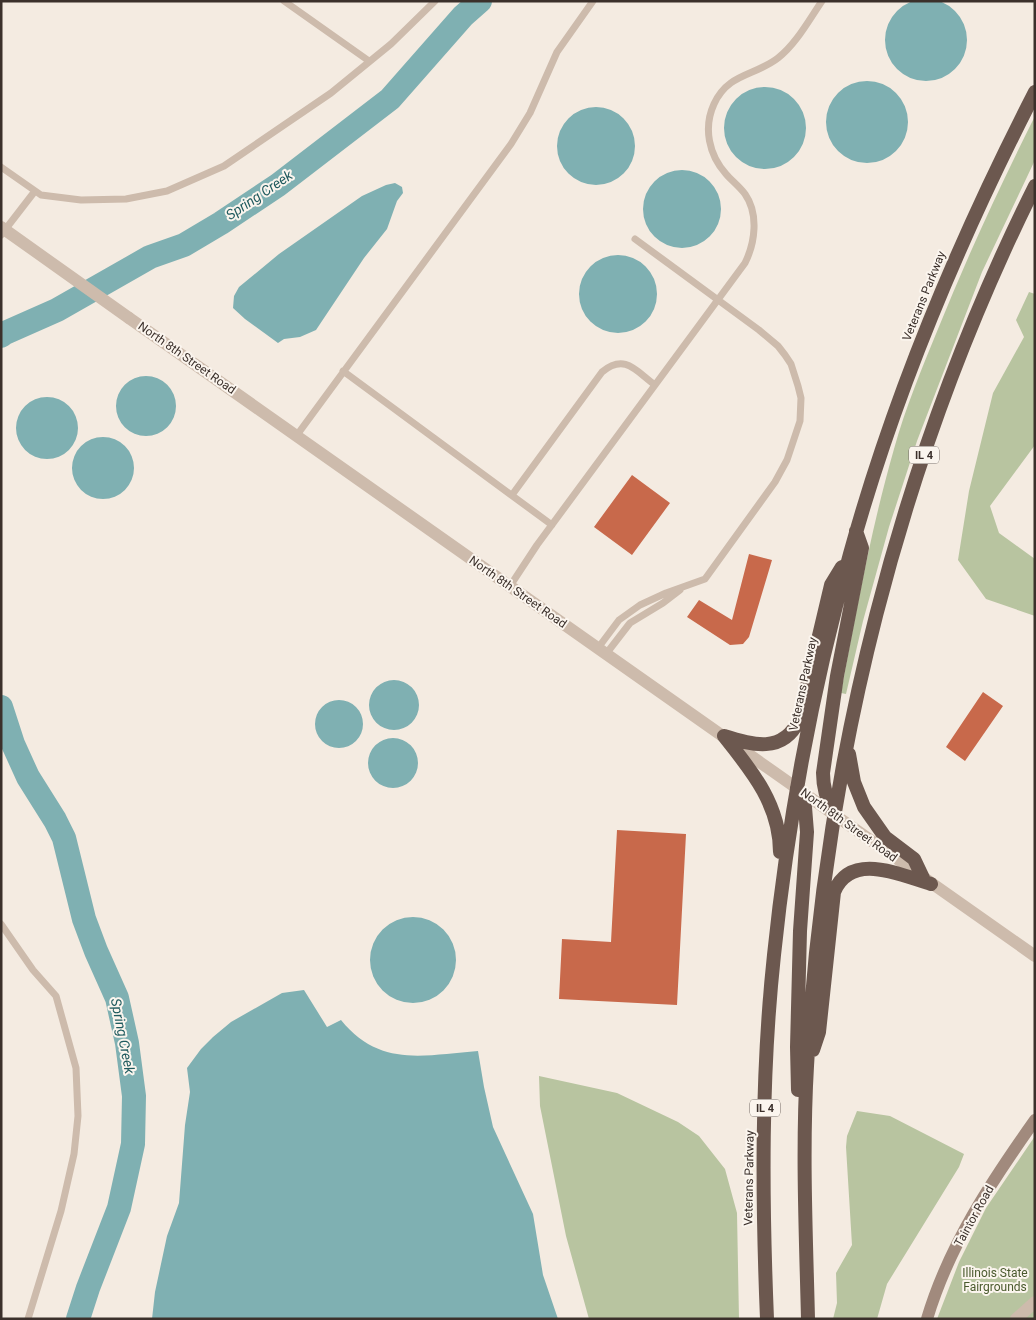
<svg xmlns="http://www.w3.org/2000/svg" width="1036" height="1320" font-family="Roboto,sans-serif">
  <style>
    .green { fill: #b8c4a0 }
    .water { fill: #7fb0b2 }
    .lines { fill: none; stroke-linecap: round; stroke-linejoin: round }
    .river { stroke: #7fb0b2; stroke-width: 24 }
    .building { fill: #c8694b }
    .service { stroke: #cdbbac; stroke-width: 7 }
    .minor { stroke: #cdbbac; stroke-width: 12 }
    .tertiary { stroke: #cdbbac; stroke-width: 12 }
    .secondary { stroke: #a18a7d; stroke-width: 12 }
    .trunk { stroke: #6c584f; stroke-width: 14 }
    .labels { text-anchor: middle; stroke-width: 4; stroke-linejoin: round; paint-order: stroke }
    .shield { fill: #fbf5ee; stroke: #756b66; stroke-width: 1 }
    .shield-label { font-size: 11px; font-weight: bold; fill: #3b302b }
    .street-label { font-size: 12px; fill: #3b302b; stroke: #fbf5ee }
    .park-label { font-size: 12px; fill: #4a5a2e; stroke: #fbf5ee }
    .water-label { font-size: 14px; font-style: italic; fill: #1f5a5e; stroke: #fbf5ee }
  </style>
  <rect width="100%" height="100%" fill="#f4ebe1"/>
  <path class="green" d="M1035 116V160L982 272 917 441 889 527 863 621 846 694 841 693C856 612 871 529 894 449 905 409 922 368 938 329 967 257 1000 186 1035 116Z
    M1029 292 1035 294V445L990 506 999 533 1035 559V616L986 599 958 560 969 491 993 393 1024 337 1016 320Z
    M539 1076 617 1093 678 1122 699 1136 725 1169 737 1213 739 1319H589L566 1236 540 1106Z
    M857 1111 890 1116 964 1154 959 1167 887 1284 877 1319H833L837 1303 836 1273 852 1245 846 1147 847 1136Z
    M1035 1136V1319H937L959 1262 986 1208Z"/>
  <path class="water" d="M885 40a41 41 0 1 1 82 0a41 41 0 1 1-82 0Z
    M826 122a41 41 0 1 1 82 0a41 41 0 1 1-82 0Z
    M724 128a41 41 0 1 1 82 0a41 41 0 1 1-82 0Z
    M557 146a39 39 0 1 1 78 0a39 39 0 1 1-78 0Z
    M643 209a39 39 0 1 1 78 0a39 39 0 1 1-78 0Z
    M395 183 402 187 403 193 397 201 387 229 364 258 316 330 300 337 284 339 278 343 245 319 233 308 234 296 239 287 279 254 362 196 386 185Z
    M579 294a39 39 0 1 1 78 0a39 39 0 1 1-78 0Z
    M116 406a30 30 0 1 1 60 0a30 30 0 1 1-60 0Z
    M16 428a31 31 0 1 1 62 0a31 31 0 1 1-62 0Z
    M72 468a31 31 0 1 1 62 0a31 31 0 1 1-62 0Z
    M369 705a25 25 0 1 1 50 0a25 25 0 1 1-50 0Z
    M315 724a24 24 0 1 1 48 0a24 24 0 1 1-48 0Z
    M368 763a25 25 0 1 1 50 0a25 25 0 1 1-50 0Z
    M370 960a43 43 0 1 1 86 0a43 43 0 1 1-86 0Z
    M304 990 327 1027 341 1020C380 1068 424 1055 478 1051L484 1087 493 1127 533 1214 543 1275 558 1319H152L155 1292 167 1236 179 1203 185 1125 190 1092 187 1068 201 1049 213 1037 231 1022 282 993Z"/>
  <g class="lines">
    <path class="river" d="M1 336 5 333 57 310 150 257 184 245 221 223 278 185 390 99 463 16 480 1
      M1 707 13 744 28 777 55 820 64 838 84 919 96 951 117 998 127 1043 134 1096 133 1144 119 1208 88 1288 78 1319"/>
  </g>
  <path class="building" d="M632 475 670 503 632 555 594 527Z
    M749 554 772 560 749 637 743 644 730 645 687 617 699 600 732 620Z
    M983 692 1003 706 965 761 946 747Z
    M617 830 686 834 677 1005 559 999 562 939 611 942Z"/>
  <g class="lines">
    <path class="service" d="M284 1 369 61
      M1 167 41 195 81 200 126 199 167 191 224 166 331 93 391 44 435 1
      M1 235 35 191
      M343 371 552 525
      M297 435 511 144 530 113 557 52 593 1
      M512 495 602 372C625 353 636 371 655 385
      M510 586 537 545 745 263C755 243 759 214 745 194 739 186 732 181 726 174 709 155 703 128 714 104 728 73 755 76 778 58 796 44 809 20 822 1
      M598 648 619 620 640 605 666 593 705 579 775 482 787 460 800 421 801 398 798 386 791 364 785 355 778 346 759 330 635 239
      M606 654 630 623 663 603 680 590
      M1 924 33 970 56 996 76 1068 78 1116 74 1154 61 1211 28 1319"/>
    <path class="minor" d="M1 227 129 318
      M1016 1319 1035 1302"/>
    <path class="tertiary" d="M129 318 1035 956"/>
    <path class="secondary" d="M927 1319C949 1245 991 1182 1035 1120"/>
    <path class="trunk" d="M724 736C752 745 783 754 799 720L831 585 842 567
      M724 736C752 771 780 805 780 852
      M849 754 854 782 864 807 885 837 914 859 923 878
      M797 788 805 807 807 832 800 931 797 1047 798 1090
      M834 814C827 801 823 788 823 773L837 676 862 548 856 531
      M813 1050 819 1032 834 892C851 851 900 875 931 884
      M767 1319C762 1198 761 1076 774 955 788 820 813 685 850 554 894 394 959 240 1035 92
      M808 1319C806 1235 802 1151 807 1066 824 762 899 459 1035 186"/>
  </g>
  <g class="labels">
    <g class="shield">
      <rect x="909" y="446.5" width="30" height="17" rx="4"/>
      <rect x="750" y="1099.5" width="30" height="17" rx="4"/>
    </g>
    <g class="shield-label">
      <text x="924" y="459">IL 4</text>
      <text x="765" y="1112">IL 4</text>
    </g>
    <g class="street-label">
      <text transform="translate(924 296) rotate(-68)" y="4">Veterans Parkway</text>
      <text transform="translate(187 358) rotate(35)" y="4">North 8th Street Road</text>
      <text transform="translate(518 592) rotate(35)" y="4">North 8th Street Road</text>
      <text transform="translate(803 684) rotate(-78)" y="4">Veterans Parkway</text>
      <text transform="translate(849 825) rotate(36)" y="4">North 8th Street Road</text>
      <text transform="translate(749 1178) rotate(-89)" y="4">Veterans Parkway</text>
      <text transform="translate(974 1216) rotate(-61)" y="4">Taintor Road</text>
    </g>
    <g class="park-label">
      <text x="995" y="1277">Illinois State<tspan x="995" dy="14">Fairgrounds</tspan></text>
    </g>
    <g class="water-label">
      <text transform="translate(259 195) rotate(-34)" y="5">Spring Creek</text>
      <text transform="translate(123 1036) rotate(79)" y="5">Spring Creek</text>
    </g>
  </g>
  <rect width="1036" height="1320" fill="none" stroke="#3b302b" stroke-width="5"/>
</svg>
